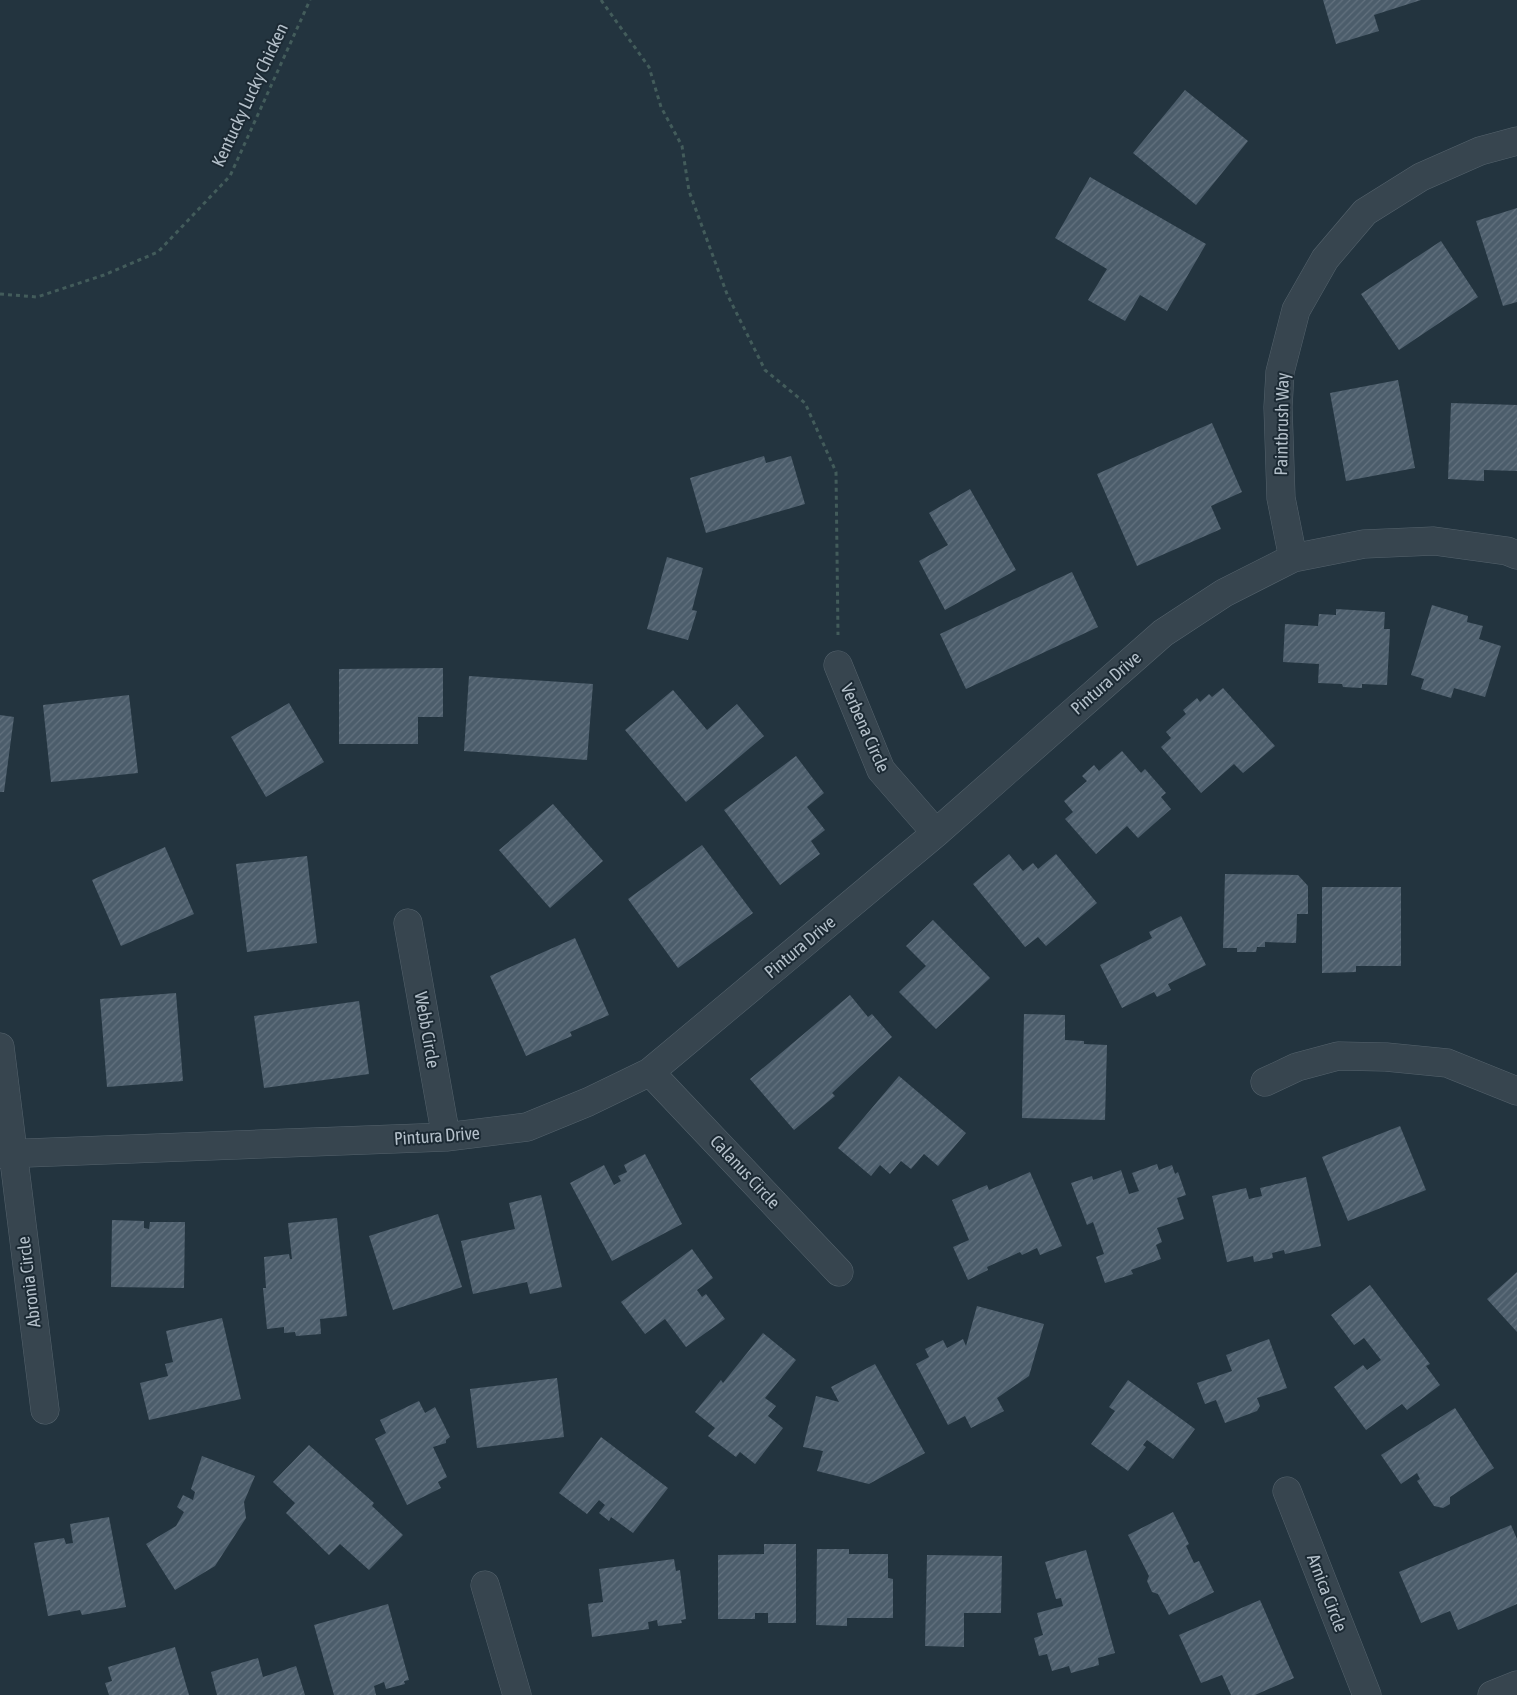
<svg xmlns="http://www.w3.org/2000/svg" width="1517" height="1695" font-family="'Asap Condensed',sans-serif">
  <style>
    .building { fill: url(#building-hatch) }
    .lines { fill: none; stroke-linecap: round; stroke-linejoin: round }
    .street-casing { stroke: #55636d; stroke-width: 29 }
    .path { stroke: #435c5b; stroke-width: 3; stroke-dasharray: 4 4; stroke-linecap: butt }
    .street { stroke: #37454f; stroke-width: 28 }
    .labels { text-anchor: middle; stroke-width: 4; stroke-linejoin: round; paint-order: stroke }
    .street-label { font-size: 18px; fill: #b4c0ca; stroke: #1c2a34 }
  </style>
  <defs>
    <pattern id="building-hatch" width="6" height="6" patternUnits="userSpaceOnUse" patternTransform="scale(1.25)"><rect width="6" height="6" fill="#4c5d6b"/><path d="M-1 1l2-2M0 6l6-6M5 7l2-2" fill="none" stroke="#63727f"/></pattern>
  </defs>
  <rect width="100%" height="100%" fill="#23343f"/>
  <path class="building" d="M1323 0H1421L1374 15 1379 31 1336 44Z
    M1185 90 1248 141 1196 205 1133 153Z
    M1090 177 1206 244 1167 311 1140 295 1125 321 1088 300 1107 269 1055 238Z
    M1517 208V302L1503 306 1476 221Z
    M1441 241 1478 297 1399 350 1361 294Z
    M1398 380 1415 468 1346 481 1330 393Z
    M1451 403 1517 405V471L1484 470V481L1448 479Z
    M1212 423 1242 492 1211 506 1221 529 1137 566 1097 474Z
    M764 456 766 463 791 456 805 504 706 533 690 478Z
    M970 489 1016 570 945 610 919 561 948 545 929 513Z
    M667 557 703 568 692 610 697 611 688 640 647 629Z
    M1072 572 1098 627 966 689 940 634Z
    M1432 605 1468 616 1467 622 1483 626 1479 639 1501 646 1485 697 1454 688 1451 698 1421 689 1424 679 1411 675Z
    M1336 609 1385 612 1384 629H1390L1387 685 1362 684V688L1343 687 1342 684 1318 683 1319 664 1283 662 1285 624 1318 626 1319 614 1336 615Z
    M443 668V717H418V744H339V669Z
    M469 676 593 684 587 760 464 751Z
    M1223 688 1275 746 1243 773 1234 764 1201 793 1161 747 1171 738 1166 732 1186 714 1183 710 1197 698 1200 702 1209 694 1212 697Z
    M673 690 707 730 737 704 764 736 686 802 625 730Z
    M129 695 138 773 51 782 43 705Z
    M289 703 324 762 266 797 231 737Z
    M0 715 14 717 4 792H0Z
    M1122 751 1141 773 1145 769 1166 793 1161 797 1171 809 1138 838 1127 826 1096 854 1065 819 1073 812 1064 801 1087 781 1082 776 1094 765 1099 771Z
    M796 756 824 793 807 807 825 830 811 841 820 854 780 885 724 810Z
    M553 804 603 861 550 908 499 850Z
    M702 845 753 913 678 968 628 899Z
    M165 847 194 914 121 946 92 880Z
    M1009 854 1023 871 1033 863 1038 869 1056 854 1097 903 1046 946 1038 937 1025 947 973 884Z
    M307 856 317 943 247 952 236 864Z
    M1225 874 1298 875 1308 886V914H1297L1296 943 1265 942V947H1257L1256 952H1237V948H1223Z
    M1322 887H1401V966H1356V972L1322 973Z
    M1181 916 1206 965 1168 984 1171 990 1157 997 1154 992 1122 1008 1100 965 1152 938 1149 932Z
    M933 920 990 978 936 1029 899 992 926 966 906 946Z
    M575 938 609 1015 570 1032 572 1036 526 1056 490 976Z
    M176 993 183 1081 107 1087 100 999Z
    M850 995 868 1017 872 1014 892 1037 832 1093 835 1096 794 1130 750 1079Z
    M359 1001 369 1074 264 1088 254 1016Z
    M1024 1014 1065 1015V1040L1084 1041V1044L1107 1045 1105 1120 1022 1118Z
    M899 1076 966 1133 938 1166 924 1154 911 1169 901 1161 890 1174 880 1165 871 1176 838 1148Z
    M1400 1126 1426 1190 1348 1221 1322 1157Z
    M645 1154 682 1224 612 1261 570 1183 604 1165 614 1185 621 1181 618 1176 627 1172 624 1165Z
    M1157 1164 1159 1170 1172 1165 1175 1174 1178 1172 1186 1195 1177 1198 1184 1219 1157 1228 1162 1242 1156 1245 1161 1259 1131 1270 1133 1274 1105 1283 1096 1257 1104 1254 1093 1222 1087 1225 1071 1183 1092 1176 1093 1180 1121 1170 1129 1194 1139 1191 1132 1173Z
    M1030 1172 1062 1246 1040 1255 1037 1248 1022 1255 1020 1252 987 1267 988 1270 968 1280 953 1247 969 1240 952 1200 987 1185 989 1190Z
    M1306 1177 1321 1246 1285 1254 1284 1250 1272 1253 1273 1258 1254 1262 1253 1256 1227 1262 1212 1196 1246 1188 1249 1199 1262 1196 1260 1188Z
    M541 1195 562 1287 530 1294 527 1282 473 1294 461 1241 515 1229 509 1203Z
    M438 1214 462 1287 393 1310 369 1236Z
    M337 1218 347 1316 320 1319 321 1334 296 1336 295 1332 284 1333V1327L267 1329 263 1288H266L264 1257 289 1254 290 1259H292L288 1223Z
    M112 1220 144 1221V1228L149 1229 150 1222H185L184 1288 111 1287Z
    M692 1249 713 1278 697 1290 702 1297 706 1294 725 1319 686 1347 665 1319 645 1334 621 1302Z
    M1517 1272V1332L1487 1299Z
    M1370 1285 1430 1364 1426 1366 1440 1385 1407 1410 1402 1404 1366 1430 1334 1387 1363 1365 1367 1370 1381 1360 1364 1338 1354 1345 1331 1315Z
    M977 1306 1044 1324 1029 1376 997 1398 1004 1411 971 1428 965 1416 948 1425 916 1364 929 1357 925 1349 943 1340 947 1348 963 1339 966 1346Z
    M222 1318 241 1399 149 1420 140 1383 168 1376 165 1364 173 1362 166 1331Z
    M763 1333 796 1360 765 1398 776 1406 768 1416 783 1428 755 1464 740 1452 736 1457 708 1436 715 1428 695 1412 721 1380 723 1383Z
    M1269 1339 1287 1388 1257 1398 1260 1406 1257 1411 1225 1423 1216 1400 1205 1404 1197 1383 1232 1371 1226 1355Z
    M875 1364 925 1453 869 1484 817 1471 823 1451 803 1447 816 1396 839 1402 831 1387Z
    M557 1378 564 1437 477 1448 470 1389Z
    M1128 1380 1195 1429 1173 1459 1147 1440 1143 1445 1146 1447 1128 1471 1091 1444 1115 1411 1109 1407Z
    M419 1401 425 1413 435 1407 450 1437 446 1440V1443L433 1447 447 1477 438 1482 441 1488 407 1505 375 1439 386 1433 380 1420Z
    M1455 1408 1494 1468 1450 1497V1504L1443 1508 1434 1506 1417 1481 1420 1479 1417 1473 1401 1484 1381 1455Z
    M601 1437 668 1488 633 1533 611 1517 609 1521 599 1513 605 1505 599 1500 587 1514 559 1493Z
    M309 1445 374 1503 372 1506 403 1535 369 1570 340 1544 329 1555 286 1513 295 1503 273 1482Z
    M202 1456 255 1476 244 1502 246 1518 215 1566 175 1590 146 1544 176 1526 184 1512 177 1507 183 1495 193 1500 195 1492 191 1489Z
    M1173 1512 1189 1544 1186 1546 1194 1563 1199 1561 1214 1592 1169 1615 1158 1594 1152 1592 1147 1581 1149 1576 1128 1535Z
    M109 1517 126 1607 82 1615 80 1610 48 1616 34 1543 64 1538 66 1544 73 1543 70 1524Z
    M1511 1525 1517 1539V1604L1458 1630 1450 1611 1421 1623 1399 1572Z
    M764 1544H796V1623H768V1613H755V1619H718V1555L764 1554Z
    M817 1549H849V1554H888V1578L893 1579V1618H847V1626L816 1625Z
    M1086 1550 1115 1653 1098 1658 1099 1665 1071 1673 1069 1666 1052 1671 1047 1654 1039 1656 1034 1638 1043 1635 1037 1613 1063 1606 1061 1598 1056 1599 1045 1562Z
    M927 1555 1002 1556 1001 1613H964V1647L925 1646Z
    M674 1559 676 1571 680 1570 686 1619 681 1620 682 1623 658 1626 657 1620 648 1622 649 1629 592 1637 588 1604 603 1602 599 1569Z
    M1260 1600 1294 1678 1255 1695H1231L1222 1675 1201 1683 1179 1635Z
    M388 1604 409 1680 404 1681 405 1684 386 1689 384 1682 374 1686 376 1695H334L314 1625Z
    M175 1647 189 1695H109L105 1683 112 1681 108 1667Z
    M258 1658 263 1677 296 1666 305 1695H217L211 1672Z"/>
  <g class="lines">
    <g class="street-casing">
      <path id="street" d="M1293 558 1281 498 1278 407 1280 372 1296 310 1325 259 1365 212 1421 177 1480 151 1517 141
        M838 665 881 770 936 833
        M408 923 446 1137
        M0 1047 45 1410
        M650 1072 839 1272
        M1265 1082 1297 1067 1338 1056 1386 1057 1447 1063 1517 1091
        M0 1154 446 1137 527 1127 588 1102 650 1072 936 833 1163 633 1224 593 1293 558 1364 544 1434 541 1507 551 1517 555
        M1287 1491 1367 1695
        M485 1585 517 1695
        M1492 1695 1517 1685"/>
    </g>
    <path class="path" d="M601 0 649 67 661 107 682 146 689 191 727 294 765 370 805 403 836 472 838 635
      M0 294 37 297 104 275 158 252 230 176 310 0"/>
    <use href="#street" class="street"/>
  </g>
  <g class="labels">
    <g class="street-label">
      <text transform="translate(250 95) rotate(-65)" y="6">Kentucky Lucky Chicken</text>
      <text transform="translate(1282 424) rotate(-89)" y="6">Paintbrush Way</text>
      <text transform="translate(1106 683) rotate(-41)" y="6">Pintura Drive</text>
      <text transform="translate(865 728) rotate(66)" y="6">Verbena Circle</text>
      <text transform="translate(800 947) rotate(-40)" y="6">Pintura Drive</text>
      <text transform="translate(427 1030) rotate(80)" y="6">Webb Circle</text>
      <text transform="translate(437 1136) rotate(-4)" y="6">Pintura Drive</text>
      <text transform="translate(745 1172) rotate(47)" y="6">Calanus Circle</text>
      <text transform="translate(29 1282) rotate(-97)" y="6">Abronia Circle</text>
      <text transform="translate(1327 1593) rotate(69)" y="6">Arnica Circle</text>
    </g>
  </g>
</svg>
